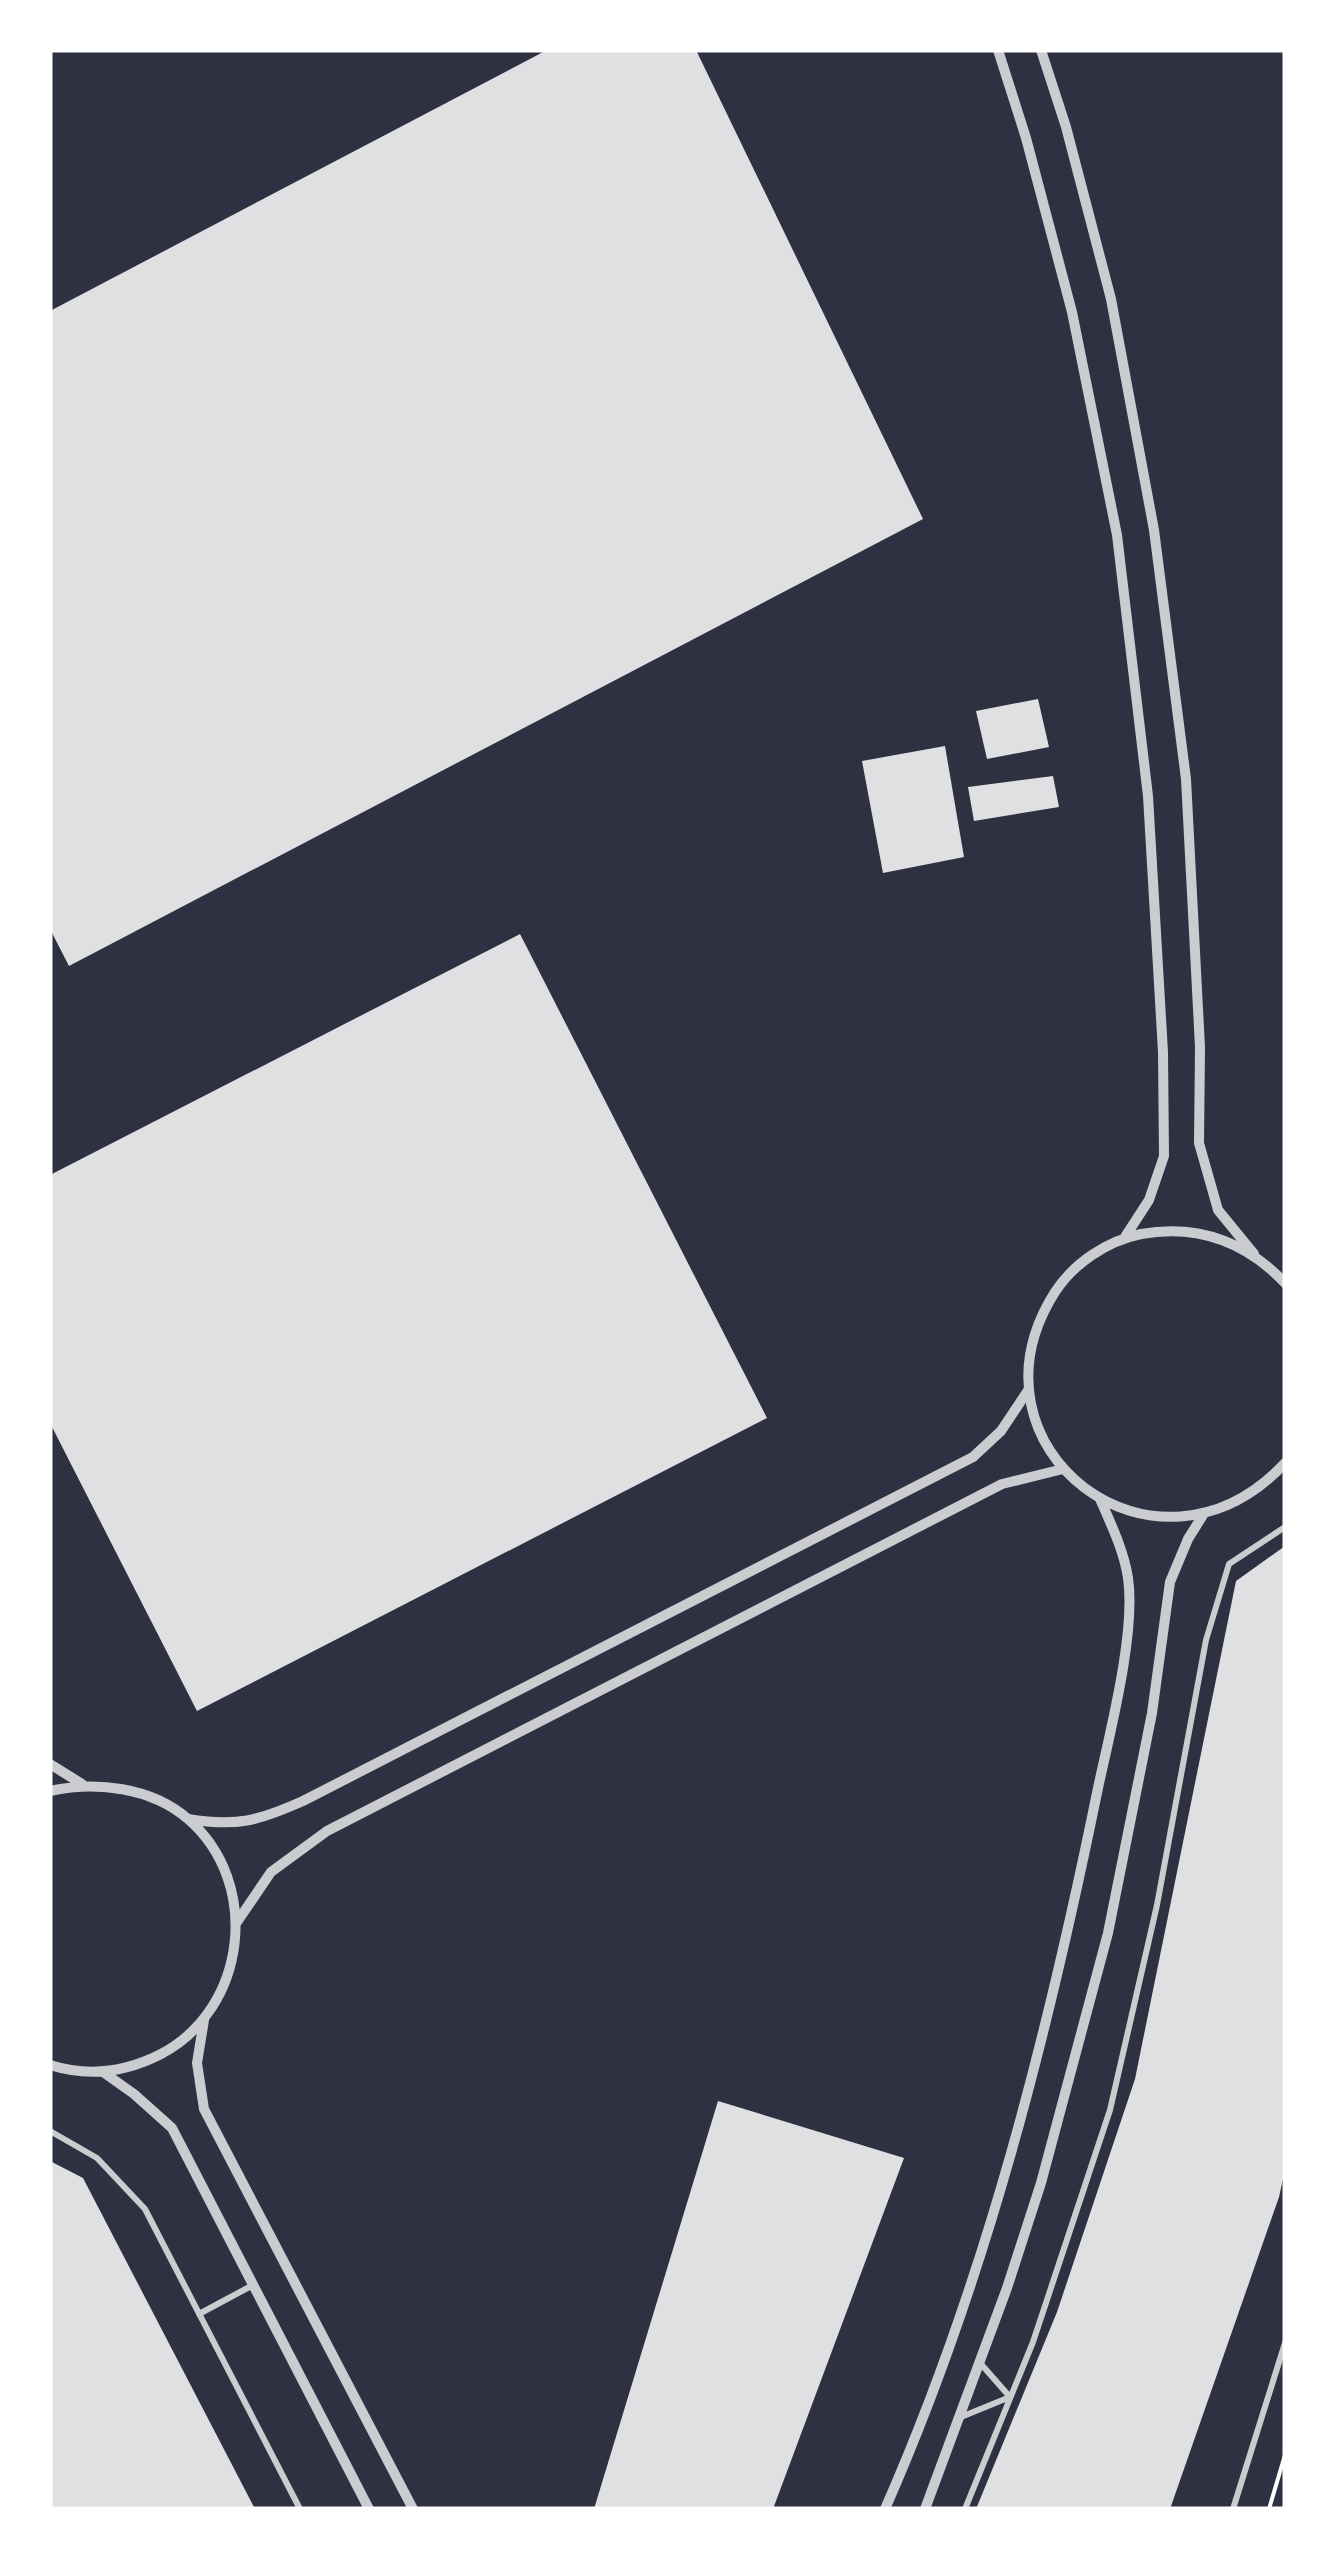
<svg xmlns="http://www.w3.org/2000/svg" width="1335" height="2559" font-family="'Nunito Sans',sans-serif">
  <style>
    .building { fill: #e0e0e3 }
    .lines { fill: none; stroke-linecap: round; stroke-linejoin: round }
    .path { stroke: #fff; stroke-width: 4 }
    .service { stroke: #caccd0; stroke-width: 6 }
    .minor { stroke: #caccd0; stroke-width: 10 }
  </style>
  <rect width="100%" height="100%" fill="#2d3142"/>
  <path class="building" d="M547 50H696L923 519 69 966 50 929V311Z
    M1038 699 1049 747 987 759 976 711Z
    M945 746 964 857 883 873 862 761Z
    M1053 776 1059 807 974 821 968 787Z
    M520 934 767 1418 197 1711 50 1423V1175Z
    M1285 1546V2170L1279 2197 1170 2509H976L1057 2312 1135 2079 1236 1581Z
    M718 2101 904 2158 773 2509H594Z
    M50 2161 83 2178 255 2509H50Z"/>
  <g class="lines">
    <path class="path" d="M1269 2509 1285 2455"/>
    <path class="service" d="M50 2131 97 2158 145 2209 300 2509
      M199 2314 253 2285
      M961 2417 1010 2397 981 2364
      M965 2509 1033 2342 1110 2110 1157 1905 1206 1640 1229 1564 1285 1527
      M1233 2509 1285 2343"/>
    <path class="minor" d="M998 50 1026 138 1072 312 1117 535 1148 796 1163 1052 1164 1156 1149 1200 1125 1237
      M1041 50 1066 127 1111 299 1154 530 1186 779 1200 1047 1199 1143 1218 1210 1254 1254
      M1285 1283C1246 1242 1198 1224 1141 1234 1107 1241 1074 1263 1055 1292 956 1448 1156 1601 1285 1463
      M50 1764 82 1784
      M50 1791C96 1781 151 1787 188 1819 262 1883 247 2009 161 2054 126 2072 88 2077 50 2065
      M188 1819C237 1827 258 1821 303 1801L973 1457 1001 1431 1029 1389
      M237 1922 271 1872 327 1831 1002 1484 1063 1469
      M204 2020 197 2063 204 2109 413 2509
      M103 2072 134 2094 172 2128 369 2509
      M885 2509C986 2280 1048 2033 1098 1788 1110 1732 1136 1633 1128 1578 1124 1551 1111 1524 1100 1499
      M925 2509 1007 2288 1041 2183 1108 1933 1152 1713 1170 1582 1188 1539 1203 1515"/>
  </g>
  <rect width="1335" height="2559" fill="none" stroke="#ffffff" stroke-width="105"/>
</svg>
